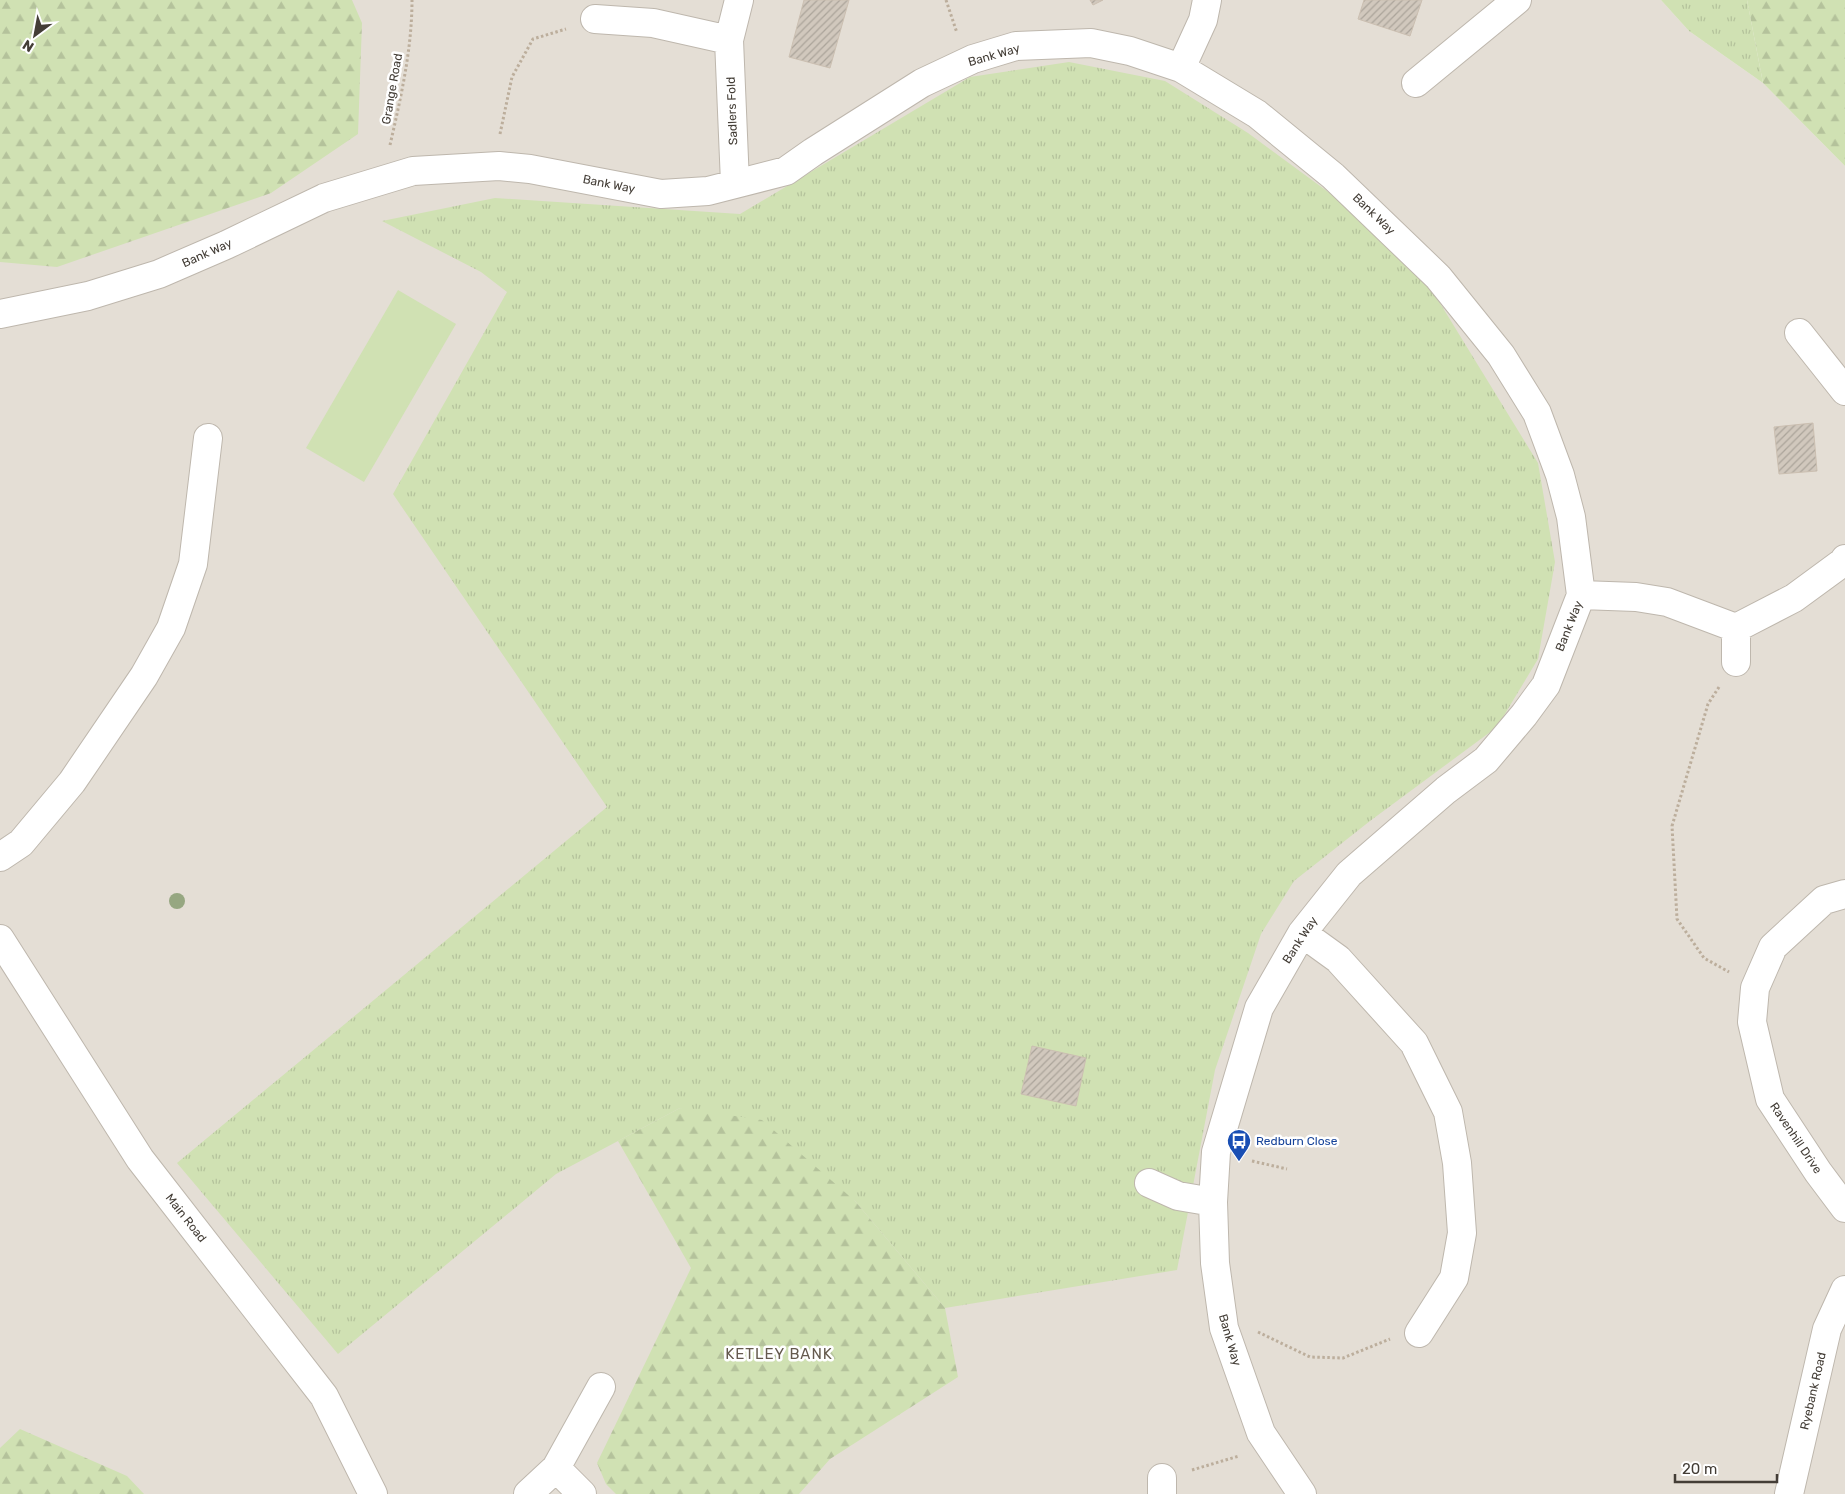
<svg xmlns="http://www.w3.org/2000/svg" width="1845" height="1494" font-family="Rubik,sans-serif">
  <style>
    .residential { fill: #e4ded5 }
    .grass { fill: url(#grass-tufts) }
    .forest { fill: url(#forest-firs) }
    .garden { fill: #d0e1b3 }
    .building { fill: url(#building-hatch); stroke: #cbbfb1 }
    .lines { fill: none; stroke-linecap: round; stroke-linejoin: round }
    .minor-casing { stroke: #beb7ad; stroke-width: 30 }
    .path { stroke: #bcae9c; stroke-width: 3; stroke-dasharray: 2.5 2.5; stroke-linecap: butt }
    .minor { stroke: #fff; stroke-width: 28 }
    .tree { fill: #96a781 }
    .labels { text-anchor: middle; stroke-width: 5; stroke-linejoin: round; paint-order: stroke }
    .street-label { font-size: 12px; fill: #433d36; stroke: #fff }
    .transit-label { font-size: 12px; fill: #164399; stroke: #fff; text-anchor: start }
    .quarter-label { font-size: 15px; letter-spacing: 1px; fill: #655a4e; stroke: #fff }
  </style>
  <defs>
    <pattern id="grass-tufts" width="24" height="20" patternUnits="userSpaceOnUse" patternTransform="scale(1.25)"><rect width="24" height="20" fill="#d0e1b3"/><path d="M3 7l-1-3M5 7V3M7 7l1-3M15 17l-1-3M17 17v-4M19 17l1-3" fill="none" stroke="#b4c29b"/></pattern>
    <pattern id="forest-firs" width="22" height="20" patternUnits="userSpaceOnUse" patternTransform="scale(1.25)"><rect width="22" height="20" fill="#d0e1b3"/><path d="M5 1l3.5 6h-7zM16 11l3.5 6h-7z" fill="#b4c29b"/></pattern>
    <pattern id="building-hatch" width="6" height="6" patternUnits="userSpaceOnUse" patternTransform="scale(1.25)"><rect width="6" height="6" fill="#d1c8bd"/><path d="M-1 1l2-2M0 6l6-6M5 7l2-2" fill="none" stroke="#aba49a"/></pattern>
  </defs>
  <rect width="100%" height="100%" fill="#f1ede6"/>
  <path class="residential" d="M0 0H1661L1689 31 1763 83 1845 166V1494H0Z"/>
  <path class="grass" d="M1661 0H1747L1763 83 1689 31Z
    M1069 62 1165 81 1248 133 1365 219 1435 295 1538 463 1555 562 1538 659 1497 727 1370 821 1294 881 1261 934 1215 1070 1177 1270 945 1308 855 1201 680 1108 556 1174 338 1354 177 1163 607 807 393 494 507 292 481 272 382 221 495 198 740 214 970 77Z"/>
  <path class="forest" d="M0 0H352L362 23 358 134 271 193 57 267 0 262Z
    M1747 0H1845V166L1763 83Z
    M680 1108 762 1120 855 1201 945 1308 958 1377 830 1459 799 1494H616L606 1484 597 1463 691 1268 618 1141Z
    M20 1429 127 1476 144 1494H0V1448Z"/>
  <path class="garden" d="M398 290 456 324 364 482 306 448Z"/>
  <path class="building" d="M804 0H849L830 68 789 57Z
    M1090 0H1103L1093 5Z
    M1364 0H1422L1410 36 1358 19Z
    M1813 423 1817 471 1779 474 1774 427Z
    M1032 1046 1086 1058 1076 1106 1021 1094Z"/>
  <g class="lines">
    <g class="minor-casing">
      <path id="minor" d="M595 19 653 23 729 40
        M1181 68 1203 20 1207 0
        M1416 83 1517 0
        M735 183 729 40 739 0
        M0 314 88 296 159 274 226 245 324 198 413 171 499 166 530 169 661 194 708 191 786 171 813 152 922 83 973 59 1016 46 1091 43 1130 51 1181 68 1257 114 1333 176 1438 277 1501 355 1537 413 1560 475 1571 517 1581 595 1546 685 1524 715 1486 760 1446 790 1349 874 1302 933 1259 1008 1216 1152 1213 1202 1215 1263 1224 1328 1261 1433 1302 1494
        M1799 333 1845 391
        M1581 595 1636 597 1667 602 1736 628 1794 598 1843 562 1845 559
        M1736 628V662
        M0 857 21 843 72 782 144 676 171 628 193 564 208 438
        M1845 894 1824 900 1773 947 1755 988 1752 1022 1770 1099 1818 1172 1845 1208
        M1302 933 1338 959 1414 1043 1448 1112 1457 1163 1462 1233 1454 1278 1419 1333
        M0 939 140 1159 324 1396 373 1494
        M1149 1183 1178 1196 1213 1202
        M556 1468 582 1494
        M1162 1478V1494
        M528 1494 556 1468 601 1387
        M1789 1494 1827 1329 1845 1290"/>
    </g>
    <path class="path" d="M946 0 957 33
      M500 134 512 77 533 39 566 29
      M390 145C401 97 412 49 412 0
      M1719 687 1708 704 1672 826 1677 919 1704 958 1729 972
      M1252 1161 1287 1169
      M1258 1332 1310 1357 1343 1358 1390 1339
      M1192 1470 1239 1456"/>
    <use href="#minor" class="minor"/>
  </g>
  <circle class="tree" cx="177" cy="901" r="8"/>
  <defs>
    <g id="bus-pin" transform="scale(1.25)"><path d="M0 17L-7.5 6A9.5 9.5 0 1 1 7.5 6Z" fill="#1a4fb4" stroke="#fff"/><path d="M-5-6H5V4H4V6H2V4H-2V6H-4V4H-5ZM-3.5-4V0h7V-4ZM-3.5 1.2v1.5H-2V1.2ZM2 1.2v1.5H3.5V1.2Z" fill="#fff"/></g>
  </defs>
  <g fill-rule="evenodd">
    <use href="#bus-pin" x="1239" y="1141"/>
  </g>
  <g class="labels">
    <g class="street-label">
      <text transform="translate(994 55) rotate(-16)" y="4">Bank Way</text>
      <text transform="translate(392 89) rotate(-80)" y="4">Grange Road</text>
      <text transform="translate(732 111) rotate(-92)" y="4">Sadlers Fold</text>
      <text transform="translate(609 184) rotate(11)" y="4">Bank Way</text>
      <text transform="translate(1374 214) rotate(44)" y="4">Bank Way</text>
      <text transform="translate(207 253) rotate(-24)" y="4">Bank Way</text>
      <text transform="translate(1569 626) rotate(-68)" y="4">Bank Way</text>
      <text transform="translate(1300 940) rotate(-57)" y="4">Bank Way</text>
      <text transform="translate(1796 1138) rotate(56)" y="4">Ravenhill Drive</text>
      <text transform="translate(186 1218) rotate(52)" y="4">Main Road</text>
      <text transform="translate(1230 1340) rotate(74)" y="4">Bank Way</text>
      <text transform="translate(1813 1391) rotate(-77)" y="4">Ryebank Road</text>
    </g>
    <g class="transit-label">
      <text x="1256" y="1145">Redburn Close</text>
    </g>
    <g class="quarter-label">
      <text x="779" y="1359">KETLEY BANK</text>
    </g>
  </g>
  <g transform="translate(35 35) rotate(212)" stroke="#ffffff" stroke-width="4" paint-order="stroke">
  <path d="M0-4L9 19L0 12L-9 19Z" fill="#433d36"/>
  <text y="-8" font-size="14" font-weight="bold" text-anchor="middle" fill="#433d36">N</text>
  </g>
  <path d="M1675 1474v8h102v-8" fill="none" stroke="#433d36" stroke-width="2.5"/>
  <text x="1682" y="1474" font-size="15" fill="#433d36" stroke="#ffffff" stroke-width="4" paint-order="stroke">20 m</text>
</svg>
